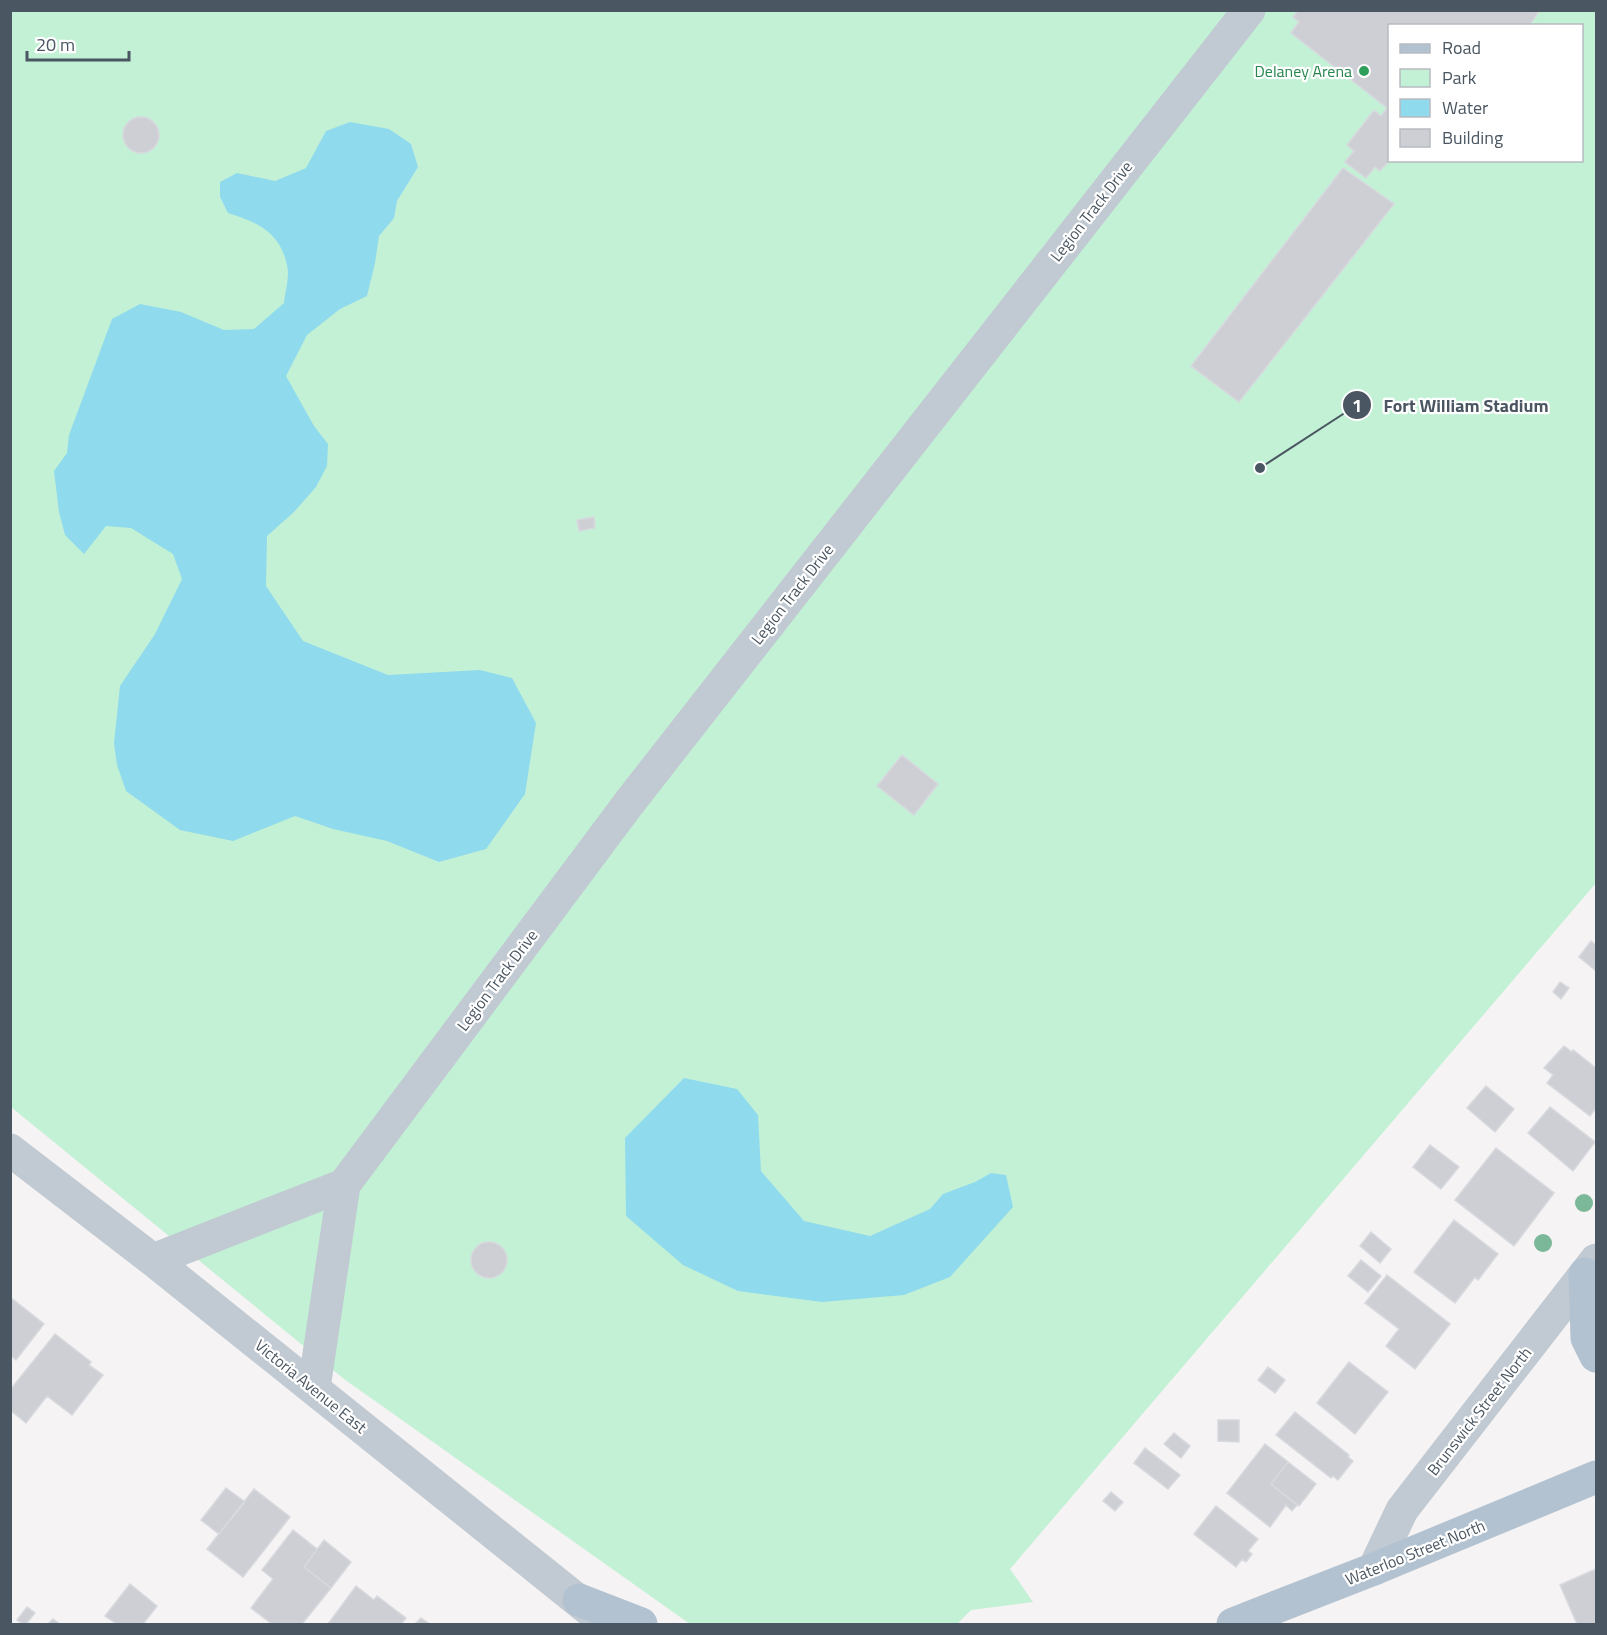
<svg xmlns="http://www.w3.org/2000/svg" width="1607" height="1635" font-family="'Titillium Web',sans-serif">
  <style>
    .green { fill: #c3f1d5; fill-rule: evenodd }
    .water { fill: #90daee }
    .building { fill: #cdcfd5; stroke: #d7d9de; stroke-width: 1.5 }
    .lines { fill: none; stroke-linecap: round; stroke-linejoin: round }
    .minor { stroke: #c1cad2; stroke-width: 33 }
    .major { stroke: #b3c2d1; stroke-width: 33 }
    .tree { fill: #7bb799 }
    .leisure-dot { fill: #2e9e5b; stroke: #fff; stroke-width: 2 }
    .labels { text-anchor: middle; stroke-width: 4.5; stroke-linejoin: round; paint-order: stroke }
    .leisure-label { font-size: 16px; fill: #27864d; stroke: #fff; text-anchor: end }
    .street-label { font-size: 16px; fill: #4a5661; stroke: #fff }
    .leader { fill: none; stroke: #4a5661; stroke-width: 2 }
    .callout-dot { fill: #4a5661; stroke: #fff; stroke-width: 2 }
    .mark-label { font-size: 18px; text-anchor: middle; font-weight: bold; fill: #fff }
    .callout-label { font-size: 18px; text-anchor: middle; font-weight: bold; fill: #4a5661; stroke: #fff; stroke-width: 4.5; stroke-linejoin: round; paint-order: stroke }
  </style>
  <rect width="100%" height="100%" fill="#f5f3f3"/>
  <path class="green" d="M10 11H1596V883L1010 1569 1033 1602 971 1610 957 1624H690L344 1379 11 1107ZM1390 26H1582V160H1390Z"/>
  <path class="water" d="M350 122 389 129 411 144 418 167 397 201 394 218 379 236 375 263 367 296 340 309 307 335 286 376 314 426 328 444 327 466 316 487 294 512 267 536 266 586 303 641 388 675 480 670 512 678 536 723 525 794 486 849 439 862 387 841 333 829 295 816 233 841 180 830 126 791 117 765 114 743 120 686 155 634 182 579 173 554 131 528 106 526 84 554 65 535 59 512 54 471 67 453 69 435 112 319 140 304 181 312 224 330 254 329 284 303C285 292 290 276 287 265 280 232 257 222 228 213L220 197V182L237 173 275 181 306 168 326 131Z
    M684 1078 737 1089 758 1115 761 1171 804 1221 870 1236 930 1209 943 1194 975 1182 991 1173 1006 1175 1013 1207 950 1277 904 1295 822 1302 738 1291 683 1265 626 1216 625 1138Z"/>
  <path class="building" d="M1298 10H1540L1529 26H1390V160L1380 171 1375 167 1366 178 1345 162 1354 151 1347 145 1374 110 1381 116 1387 108 1291 33 1299 22 1293 17Z
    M123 135a18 18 0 1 1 36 0a18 18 0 1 1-36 0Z
    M1343 168 1394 204 1239 402 1191 366Z
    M594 517 595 528 579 531 577 520Z
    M902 755 938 784 914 815 877 786Z
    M1591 941 1596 945V971L1579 957Z
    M1560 982 1569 988 1561 999 1553 992Z
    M1564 1046 1572 1052 1573 1050 1596 1068V1108L1590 1116 1547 1083 1553 1075 1544 1068Z
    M1486 1086 1514 1109 1495 1132 1467 1108Z
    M1550 1107 1595 1142 1573 1171 1528 1133Z
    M1430 1145 1459 1167 1441 1189 1413 1167Z
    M1496 1148 1554 1193 1514 1246 1455 1200Z
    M1454 1220 1498 1254 1478 1280 1475 1277 1455 1303 1414 1272Z
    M1371 1232 1391 1249 1380 1263 1360 1246Z
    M471 1260a18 18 0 1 1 36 0a18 18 0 1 1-36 0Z
    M1361 1260 1381 1276 1368 1292 1348 1276Z
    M1387 1275 1450 1324 1415 1369 1386 1346 1399 1329 1365 1303Z
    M10 1297 44 1324 16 1360 10 1355Z
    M55 1334 91 1362 89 1365 103 1375 72 1415 47 1396 26 1423 10 1410V1390Z
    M1349 1362 1388 1392 1355 1434 1317 1403Z
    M1268 1367 1285 1380 1275 1393 1258 1380Z
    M1295 1412 1349 1455 1348 1457 1353 1461 1338 1480 1333 1476 1331 1478 1276 1435Z
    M1218 1420H1239V1442L1218 1441Z
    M1174 1433 1190 1446 1181 1458 1164 1444Z
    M1265 1444 1288 1462 1271 1484 1297 1505 1292 1511 1286 1505 1270 1527 1227 1493Z
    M1145 1448 1180 1475 1168 1489 1134 1463Z
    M1288 1462 1316 1484 1299 1506 1271 1484Z
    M226 1488 245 1502 219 1534 201 1520Z
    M254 1489 290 1517 243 1577 207 1549Z
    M1111 1492 1123 1502 1115 1511 1103 1501Z
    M1216 1506 1258 1539 1248 1551 1252 1554 1246 1562 1242 1559 1236 1567 1194 1534Z
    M293 1530 317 1549 304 1567 331 1588 302 1624H272L251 1608 273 1579 262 1570Z
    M324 1540 351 1562 331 1588 304 1567Z
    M1596 1569V1624H1577L1560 1585Z
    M130 1584 157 1606 143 1624H117L105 1616Z
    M356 1586 374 1600 377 1596 406 1618 401 1624H328Z
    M27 1607 35 1613 26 1624H23L17 1620Z
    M421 1618 430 1624H415Z
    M53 1619 60 1624H48Z"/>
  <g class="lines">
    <path class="minor" d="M10 1150 153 1260 601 1619
      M153 1260 344 1185
      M314 1388 344 1185 629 803 1249 10
      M1374 1569 1402 1510 1596 1260"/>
    <path class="major" d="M1585 1274 1587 1338 1596 1356
      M579 1600 641 1624
      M1233 1624 1374 1569 1596 1477"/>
  </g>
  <g class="tree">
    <circle cx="1584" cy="1203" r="9"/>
    <circle cx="1543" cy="1243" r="9"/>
  </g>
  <circle class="leisure-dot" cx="1364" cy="71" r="6"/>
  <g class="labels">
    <g class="leisure-label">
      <text x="1352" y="77">Delaney Arena</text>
    </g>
    <g class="street-label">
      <text transform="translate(1091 211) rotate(-52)" y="6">Legion Track Drive</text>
      <text transform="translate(792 594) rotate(-52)" y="6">Legion Track Drive</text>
      <text transform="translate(497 980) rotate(-53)" y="6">Legion Track Drive</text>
      <text transform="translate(311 1386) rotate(39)" y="6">Victoria Avenue East</text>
      <text transform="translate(1479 1411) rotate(-52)" y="6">Brunswick Street North</text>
      <text transform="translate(1415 1552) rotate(-22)" y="6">Waterloo Street North</text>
    </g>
  </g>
  <path class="leader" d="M1260 468L1357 405"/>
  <g class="callout-dot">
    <circle cx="1260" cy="468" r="6"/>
    <circle cx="1357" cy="405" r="15"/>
  </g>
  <g class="mark-label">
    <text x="1357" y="412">1</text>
  </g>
  <g class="callout-label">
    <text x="1466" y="412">Fort William Stadium</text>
  </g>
  <rect width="1607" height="1635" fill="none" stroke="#4a5661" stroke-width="24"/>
  <rect x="1388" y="24" width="195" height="138" fill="#ffffff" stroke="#b7bbc0" stroke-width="1.5"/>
  <rect x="1400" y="44" width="30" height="9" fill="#b3c2d1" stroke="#b7bbc0" stroke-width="1.5"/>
  <text x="1442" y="54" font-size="18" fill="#4a5661">Road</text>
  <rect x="1400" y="69" width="30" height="18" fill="#c3f1d5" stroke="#b7bbc0" stroke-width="1.5"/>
  <text x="1442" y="84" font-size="18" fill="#4a5661">Park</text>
  <rect x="1400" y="99" width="30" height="18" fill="#90daee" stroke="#b7bbc0" stroke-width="1.5"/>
  <text x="1442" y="114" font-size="18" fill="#4a5661">Water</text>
  <rect x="1400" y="129" width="30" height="18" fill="#cdcfd5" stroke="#b7bbc0" stroke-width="1.5"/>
  <text x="1442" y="144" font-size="18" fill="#4a5661">Building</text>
  <path d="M27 51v9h102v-9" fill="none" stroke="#4a5661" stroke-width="3"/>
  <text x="36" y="51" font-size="18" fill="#4a5661" stroke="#ffffff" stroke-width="4.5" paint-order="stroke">20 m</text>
</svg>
